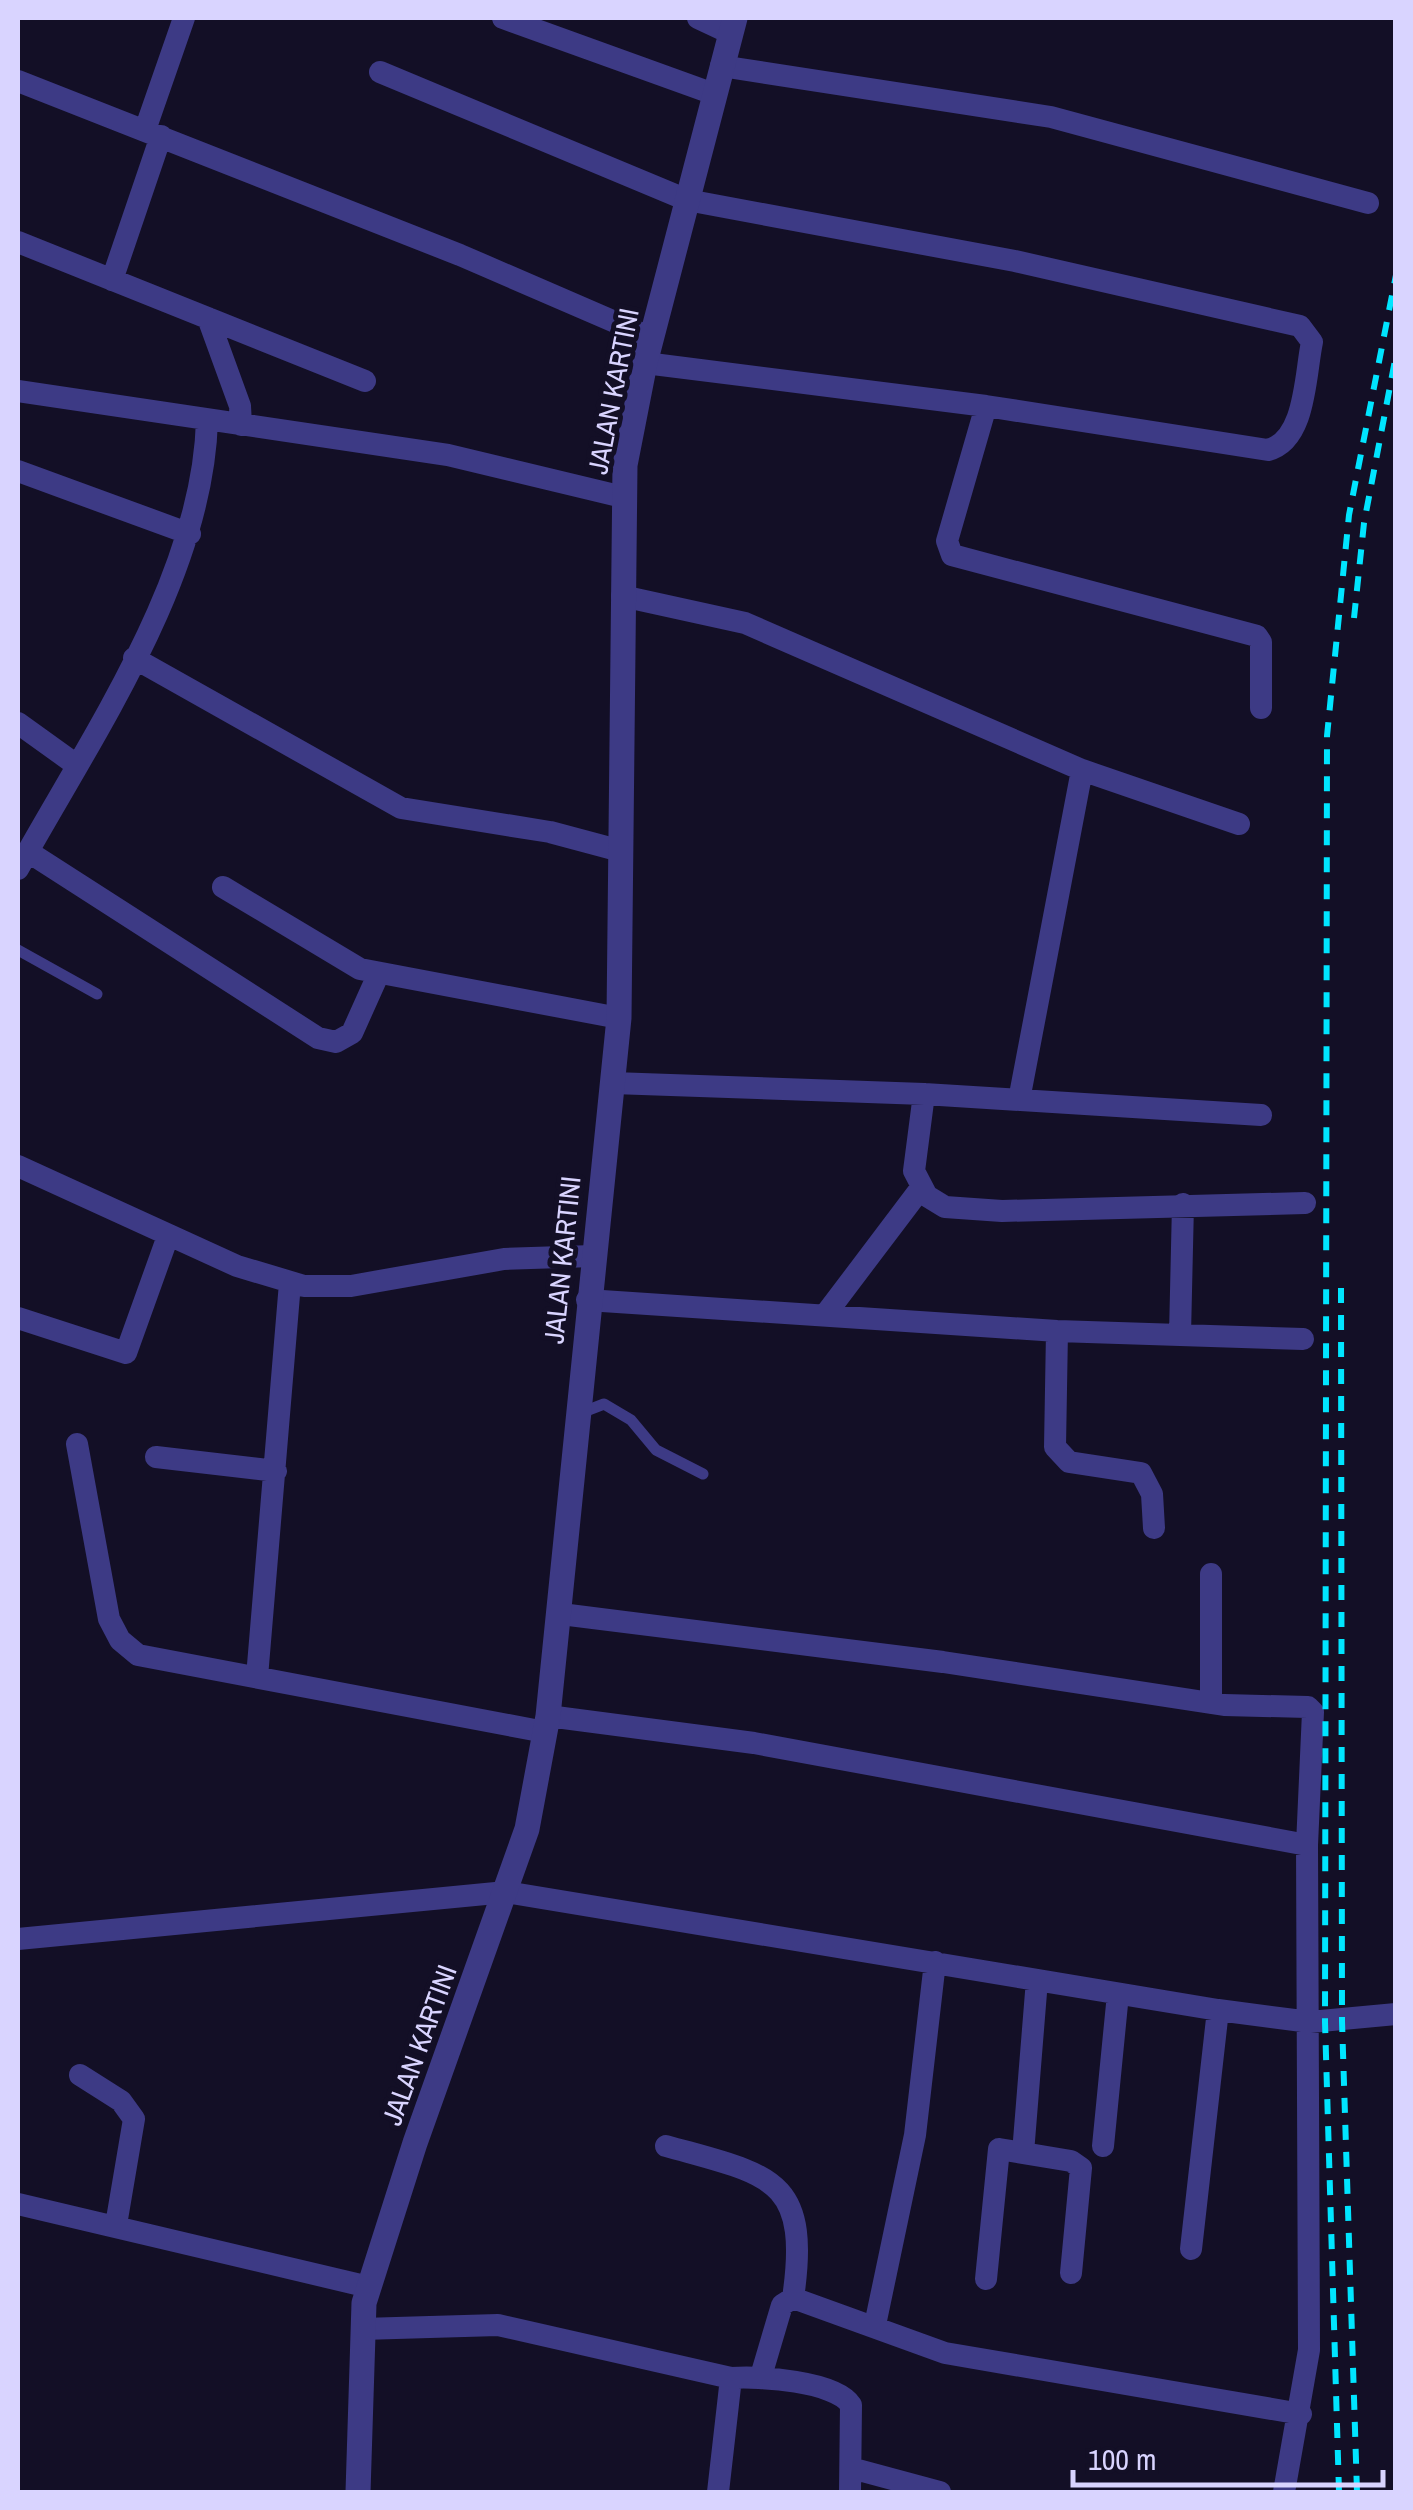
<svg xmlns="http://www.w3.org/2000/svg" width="1413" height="2510" font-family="'Archivo Narrow',sans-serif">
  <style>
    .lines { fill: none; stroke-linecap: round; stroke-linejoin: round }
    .service { stroke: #3d3a85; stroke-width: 11 }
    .minor { stroke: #3d3a85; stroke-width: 22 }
    .tertiary { stroke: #3d3a85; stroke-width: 25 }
    .rail { stroke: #00e5ff; stroke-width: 6; stroke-dasharray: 15 12; stroke-linecap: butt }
    .labels { text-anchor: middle; stroke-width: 10; stroke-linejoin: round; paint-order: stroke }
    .street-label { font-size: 28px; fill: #d9d4ff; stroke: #130f26 }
  </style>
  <rect width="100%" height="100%" fill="#130f26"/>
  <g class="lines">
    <path class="service" d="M18 950 97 994
      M578 1414 604 1404 631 1420 656 1450 703 1474"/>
    <path class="minor" d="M503 18 714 94
      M698 18 730 33
      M721 66 1051 117 1368 203
      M380 72 687 200 1015 261 1300 326 1312 342C1305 375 1306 440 1268 450L986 406 645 363
      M18 81 460 255 652 338
      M145 130 184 18
      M18 242 365 381
      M112 280 161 136
      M208 318 240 406 241 425
      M18 391 448 455 623 497
      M986 406 947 541 952 555 1257 636 1261 642V708
      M18 471 190 534
      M622 596 745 623 1082 770 1239 824
      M134 658 401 808 550 832 621 851
      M18 723 75 764
      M27 851 318 1038 336 1042 352 1033 378 975
      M18 869C93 734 203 576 207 420
      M223 887 360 969 619 1018
      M613 1083 924 1094 1261 1115
      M924 1094 914 1171 927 1196 945 1207 1002 1211 1305 1203
      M1019 1100 1082 770
      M18 1166 237 1266 304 1286H351L504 1259 593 1256
      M587 1300 1057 1331 1303 1339
      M825 1315 921 1188
      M18 1318 126 1353 168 1236
      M1057 1331 1055 1447 1069 1462 1141 1473 1152 1494 1154 1528
      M1180 1335 1183 1204
      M77 1444 109 1619 120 1640 138 1655 545 1732
      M156 1457 276 1471
      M1211 1574V1703
      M561 1614 943 1662 1224 1705 1308 1707 1313 1712 1307 1845 1309 2350 1284 2492
      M257 1677 290 1283
      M548 1716 754 1743 1307 1845
      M18 1939 506 1892 1218 2010 1310 2022 1396 2014
      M80 2075 121 2101 134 2119 116 2225
      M666 2146C769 2175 811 2176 793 2298
      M1103 2146 1118 1994
      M1023 2153 1037 1980
      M18 2204 369 2287
      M1191 2249 1218 2010
      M986 2279 999 2149 1071 2161 1081 2168 1071 2273
      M875 2325 915 2135 935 1962
      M362 2329 498 2325 731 2378C758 2376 836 2381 851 2405L850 2492
      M761 2376 782 2305 793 2298 945 2353 1301 2414
      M851 2468 940 2492
      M718 2492 731 2378"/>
    <path class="tertiary" d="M358 2492 364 2303 415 2143 527 1829 548 1716 619 1018 625 465 645 363 735 18"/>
    <path class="rail" d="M1354 618 1364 523 1396 355
      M1341 1288 1342 2021 1357 2492
      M1339 2492 1325 2022 1327 736 1349 515 1396 275"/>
  </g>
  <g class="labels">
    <g class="street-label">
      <text transform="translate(613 391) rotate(-79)" y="10">JALAN KARTINI</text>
      <text transform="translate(562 1260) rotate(-84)" y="10">JALAN KARTINI</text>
      <text transform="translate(419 2045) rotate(-70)" y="10">JALAN KARTINI</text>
    </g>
  </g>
  <rect width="1413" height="2510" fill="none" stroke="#d9d4ff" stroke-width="40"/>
  <path d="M1073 2470v15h310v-15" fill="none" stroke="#d9d4ff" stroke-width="5"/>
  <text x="1088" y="2470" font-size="30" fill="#d9d4ff" stroke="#130f26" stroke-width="8" paint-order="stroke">100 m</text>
</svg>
